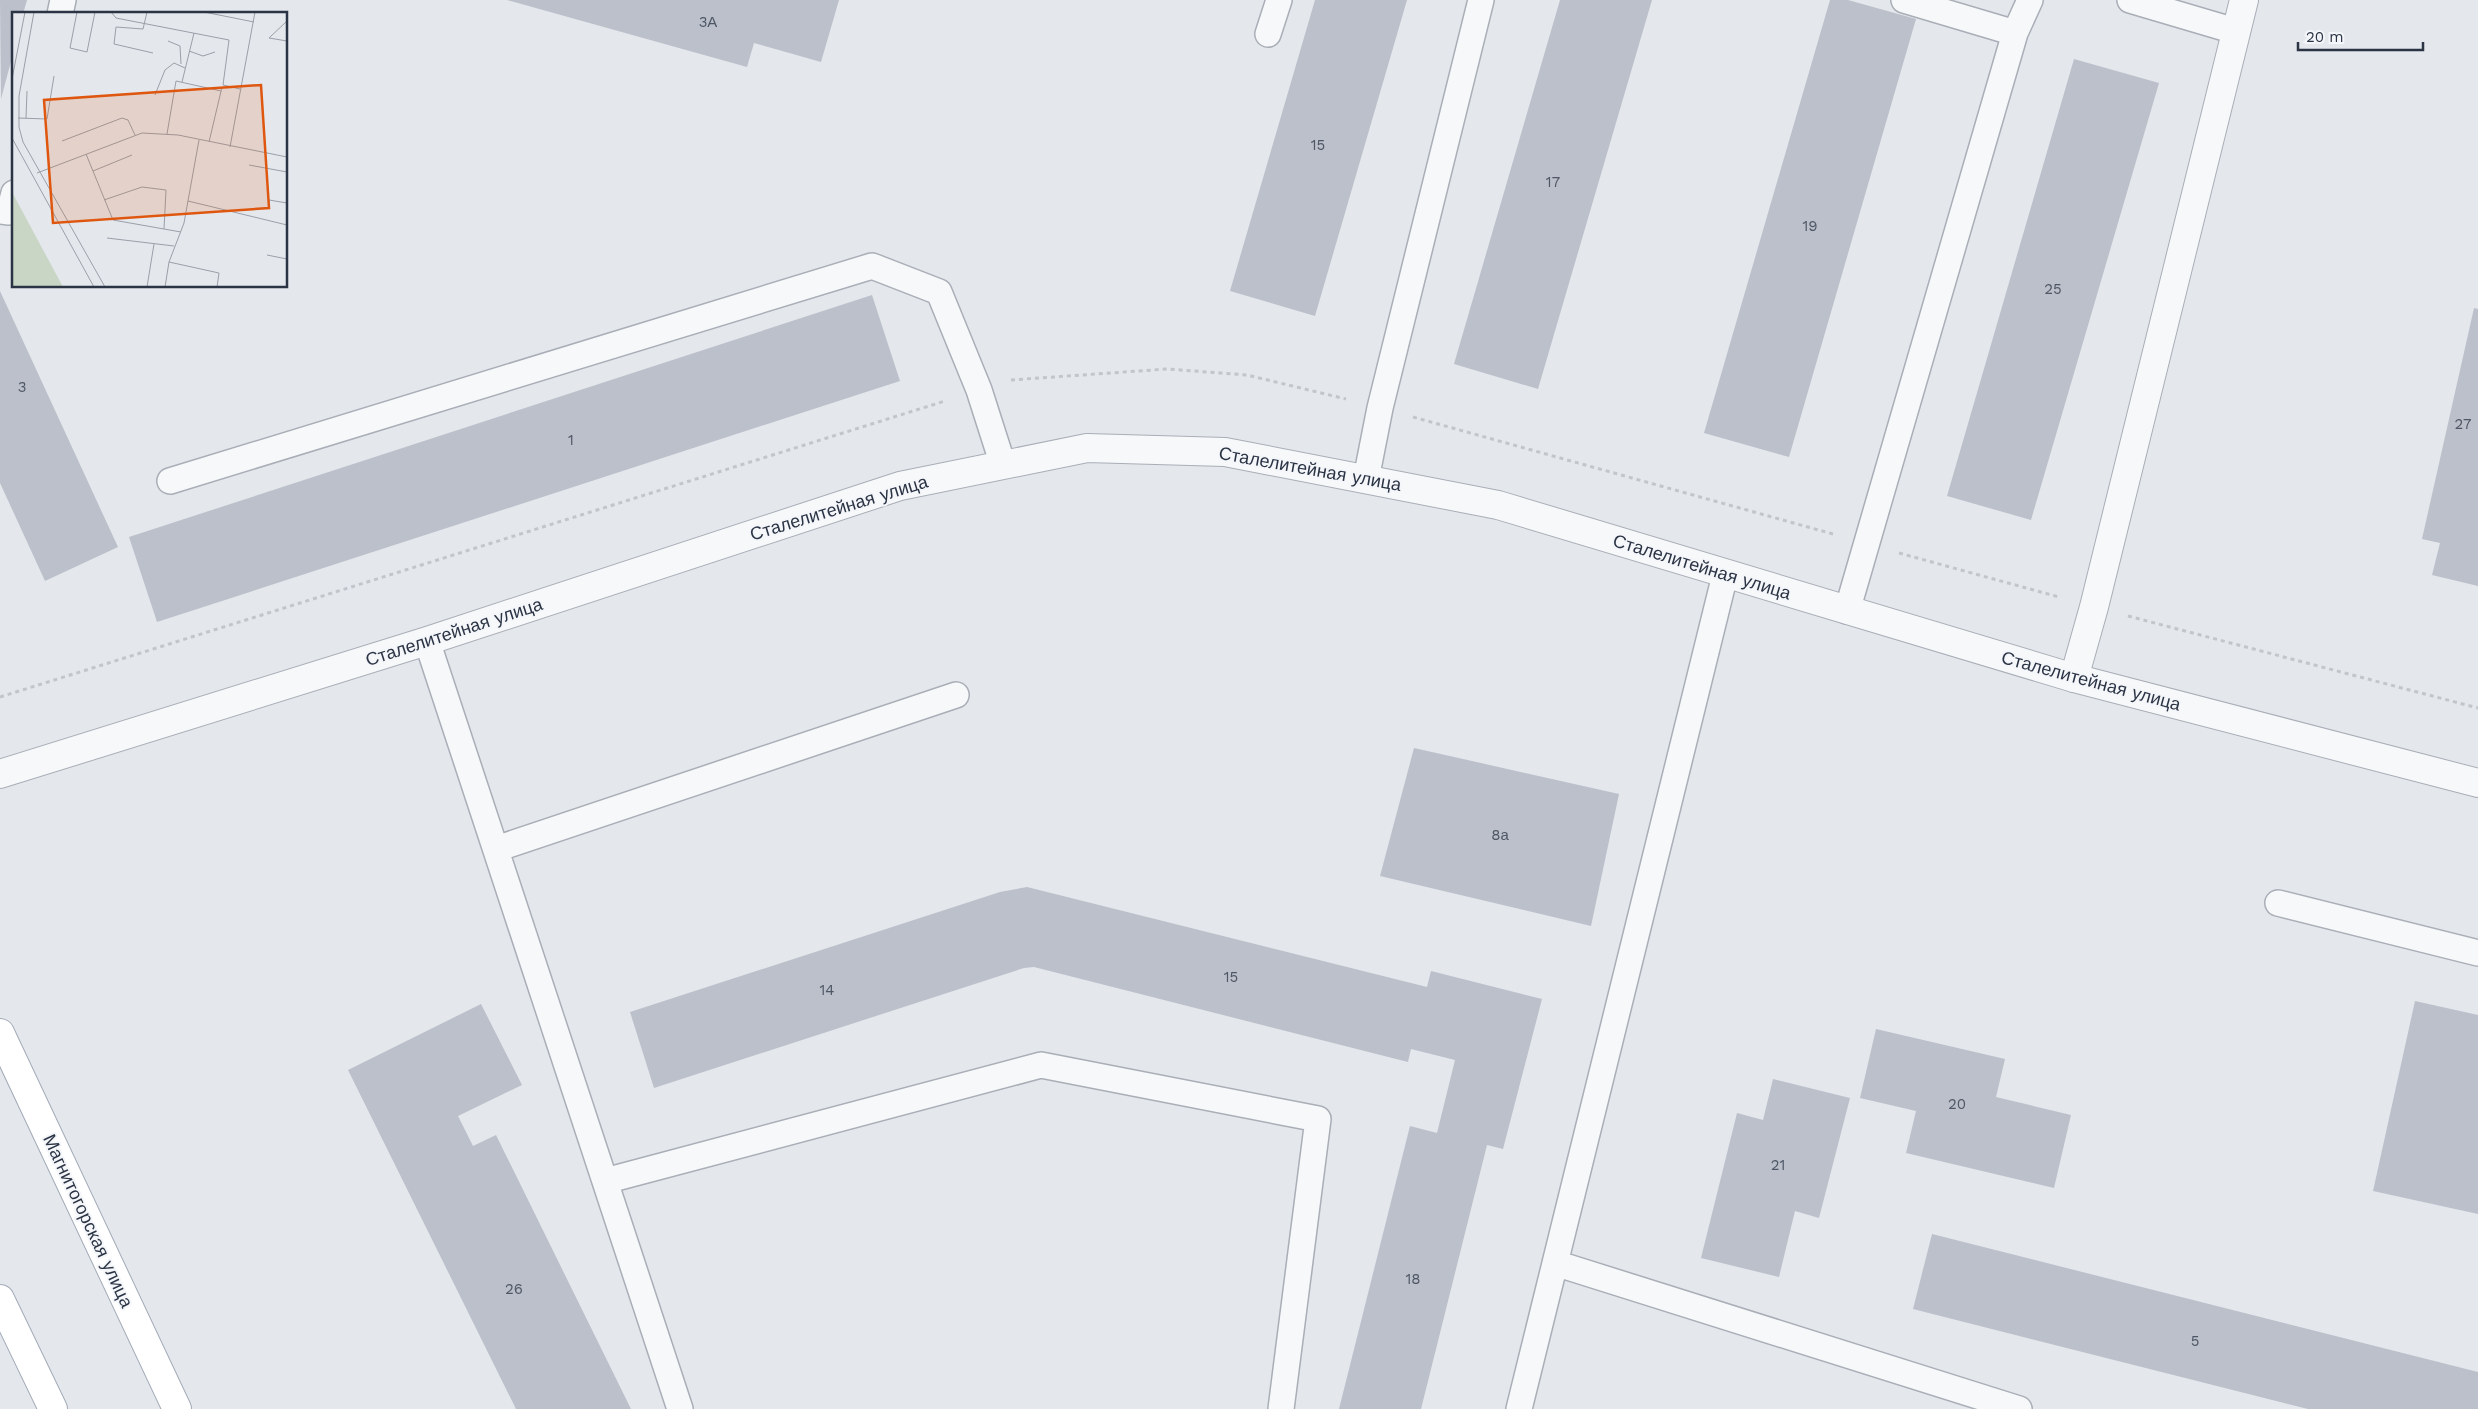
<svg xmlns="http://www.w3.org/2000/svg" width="2478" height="1409" font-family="'Work Sans',sans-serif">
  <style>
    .building { fill: #bbc0ca }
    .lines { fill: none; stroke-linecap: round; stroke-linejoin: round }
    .service-casing { stroke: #a9aeb7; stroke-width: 28 }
    .minor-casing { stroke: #a9aeb7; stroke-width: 30 }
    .tertiary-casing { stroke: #a9aeb7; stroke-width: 30 }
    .primary-casing { stroke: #a3abb8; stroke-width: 30 }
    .path { stroke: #c2c5cb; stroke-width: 3; stroke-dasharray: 4 4; stroke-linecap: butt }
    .service { stroke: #f7f8fa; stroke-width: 25 }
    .minor { stroke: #f7f8fa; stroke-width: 28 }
    .tertiary { stroke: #f7f8fa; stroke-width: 28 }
    .primary { stroke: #fff; stroke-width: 28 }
    .labels { text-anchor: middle; stroke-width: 4; stroke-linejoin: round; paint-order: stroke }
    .number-label { font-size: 15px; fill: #4f5766 }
    .street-label { font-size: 18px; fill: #2b3445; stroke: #f4f6f9 }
    .inset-road { fill: none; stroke: #9a9fa9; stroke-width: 1 }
    .view { fill: #df570f; fill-opacity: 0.15; stroke: #df570f; stroke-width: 2.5 }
    .inset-edge { fill: none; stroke: #2b3445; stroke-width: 2.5 }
  </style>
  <rect width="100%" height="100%" fill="#e4e7ec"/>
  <path class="building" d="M0 0H27L23 14H14V50L1 99Z
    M507 0H839L821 62 754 43 747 67Z
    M1315 0H1407L1315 316 1230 291Z
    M1560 0H1652L1538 389 1454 364Z
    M1830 0H1848L1916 19 1789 457 1704 433Z
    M2074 59 2159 83 2031 520 1947 496Z
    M0 291 118 547 45 581 0 483Z
    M872 295 900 381 157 622 129 537Z
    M2474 308 2478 309V586L2432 575 2440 543 2422 539Z
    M1414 748 1619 794 1591 926 1380 876Z
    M1027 887 1427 987 1431 971 1542 999 1503 1149 1487 1145 1421 1409H1339L1410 1126 1437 1133 1455 1060 1411 1049 1408 1062 1034 967 1024 968 654 1088 630 1012 1000 892Z
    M2415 1001 2478 1015V1214L2373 1191Z
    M481 1004 522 1085 458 1116 473 1146 496 1135 631 1409H516L348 1070Z
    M1876 1029 2005 1059 1996 1097 2071 1115 2054 1188 1906 1153 1916 1111 1860 1098Z
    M1773 1079 1850 1098 1819 1218 1795 1211 1779 1277 1701 1258 1737 1113 1763 1120Z
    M1932 1234 2478 1372V1409H2308L1913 1309Z"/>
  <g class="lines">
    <g class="service-casing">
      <path id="service" d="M1904 0 2015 33
        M2130 0 2235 31
        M60 14 63 0
        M1268 34 1279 0
        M0 211 9 212 14 193
        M1366 479 1380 408 1481 0
        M170 481 872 266 939 292 979 390 1003 465
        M1847 611 2015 33 2030 0
        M427 641 680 1409
        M496 849 956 695
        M2278 903 2478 953
        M605 1181 1041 1065 1318 1119 1281 1409
        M1555 1263 2019 1409
        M1519 1409 1725 575"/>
    </g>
    <g class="minor-casing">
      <path id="minor" d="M2074 678 2094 607 2244 0"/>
    </g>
    <g class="tertiary-casing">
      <path id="tertiary" d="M0 774 427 641 900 486 1087 448 1225 452 1498 505 2074 678 2478 783"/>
    </g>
    <g class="primary-casing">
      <path id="primary" d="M0 1033 177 1409
        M0 1299 53 1409"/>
    </g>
    <path class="path" d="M1011 380 1167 369 1247 375 1346 399
      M1413 417 1833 534
      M1899 553 2059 597
      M2128 616 2478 708
      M0 697 945 401"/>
    <use href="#service" class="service"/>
    <use href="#minor" class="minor"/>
    <use href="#tertiary" class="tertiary"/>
    <use href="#primary" class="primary"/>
  </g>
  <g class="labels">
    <g class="number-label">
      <text x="708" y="27">3А</text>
      <text x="1318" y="150">15</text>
      <text x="1553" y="187">17</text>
      <text x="1810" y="231">19</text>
      <text x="2053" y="294">25</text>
      <text x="22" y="392">3</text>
      <text x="2463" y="429">27</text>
      <text x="571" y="445">1</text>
      <text x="1500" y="840">8а</text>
      <text x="1231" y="982">15</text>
      <text x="827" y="995">14</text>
      <text x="1957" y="1109">20</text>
      <text x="1778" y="1170">21</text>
      <text x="1413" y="1284">18</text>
      <text x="514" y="1294">26</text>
      <text x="2195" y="1346">5</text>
    </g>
    <g class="street-label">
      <text transform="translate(1310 469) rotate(10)" y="6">Сталелитейная улица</text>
      <text transform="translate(839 508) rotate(-17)" y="6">Сталелитейная улица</text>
      <text transform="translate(1702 567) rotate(17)" y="6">Сталелитейная улица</text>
      <text transform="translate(454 632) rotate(-18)" y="6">Сталелитейная улица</text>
      <text transform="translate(2091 681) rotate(15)" y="6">Сталелитейная улица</text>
      <text transform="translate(88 1221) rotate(65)" y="6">Магнитогорская улица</text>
    </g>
  </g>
  <g transform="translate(12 12)">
    <rect width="275" height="275" fill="#e4e7ec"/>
    <path d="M0 180 51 275H0Z" fill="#c9d6c5"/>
    <path class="inset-road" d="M22 0 7 84V115L11 130 93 275M65 0 58 36 75 40 83 0M99 0 104 6 217 28 211 73 228 77M135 0 131 17 104 15 102 32 141 41M192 0 242 10M275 9 257 26 275 29M156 29 168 34 169 52M177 39 191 44 203 40M0 67 13 0M170 70 182 21M143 83 153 58 162 51 173 56M6 106 35 107 42 64M14 106 15 79M155 122 164 69 209 79M0 126 82 275M50 129 110 106 116 108 123 123M197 130 210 75M218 135 243 0M74 142 101 208 169 220M237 153 275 160M81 159 120 143M25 161 130 121 166 123 275 145M92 188 130 175 154 178 152 217M257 188 275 191M176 189 275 213M95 226 162 234M255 243 275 247M157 250 207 261 205 275M135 275 142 232M153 275 157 250 172 211 187 128"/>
    <path class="view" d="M249 73 257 196 41 211 32 88Z"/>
    <rect width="275" height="275" class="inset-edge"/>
  </g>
  <path d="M2298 42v8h125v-8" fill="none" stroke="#2b3445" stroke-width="2.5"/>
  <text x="2306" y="42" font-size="15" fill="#2b3445" stroke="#f4f6f9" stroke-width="4" paint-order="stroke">20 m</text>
</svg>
